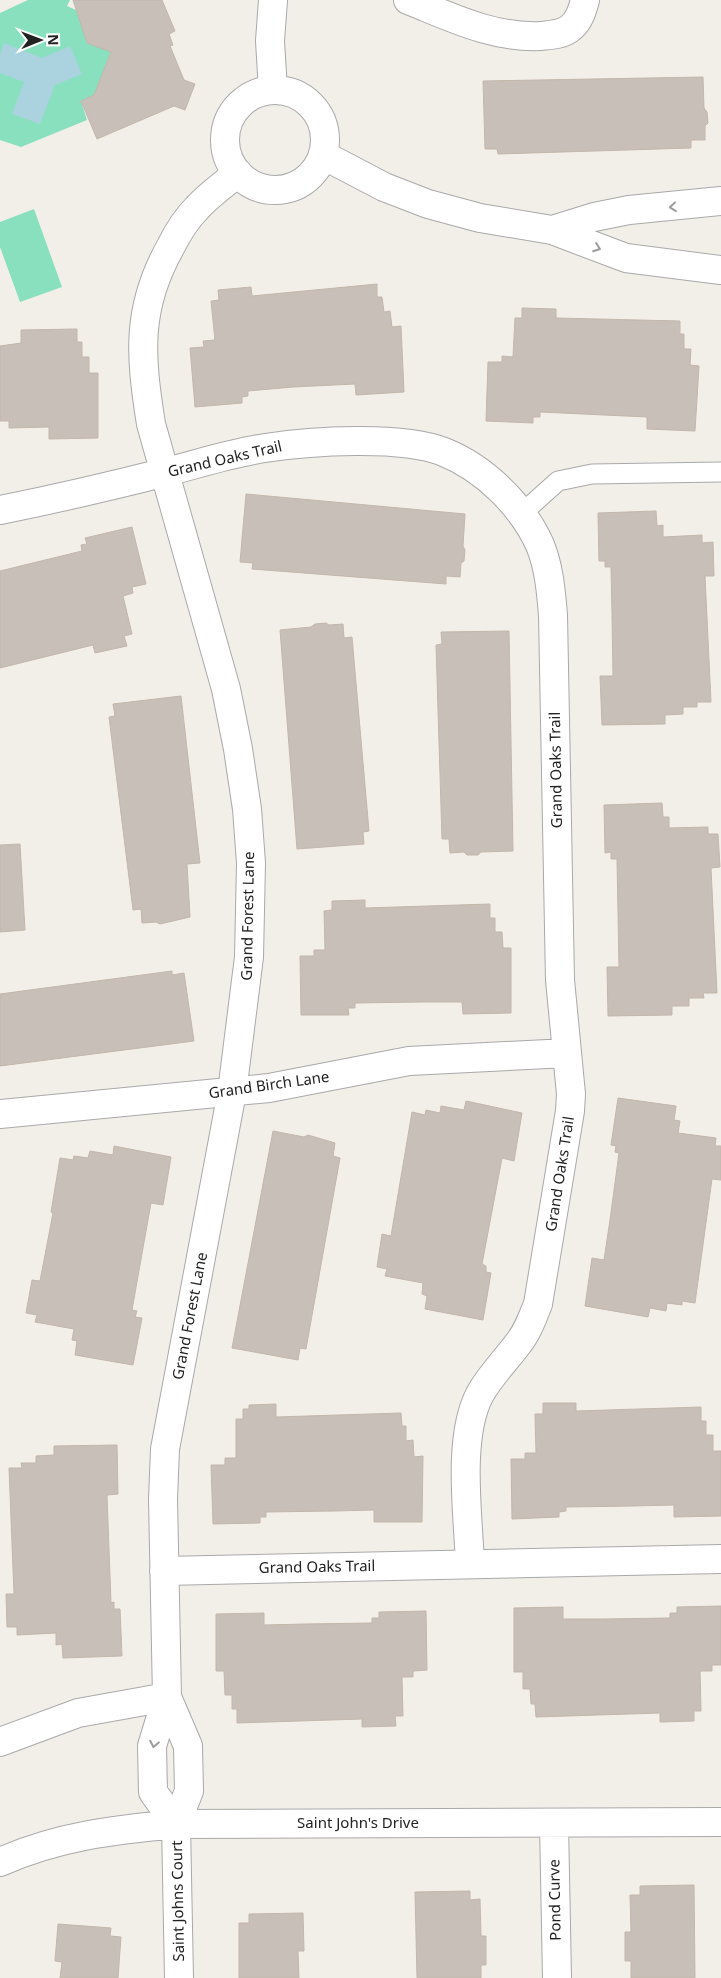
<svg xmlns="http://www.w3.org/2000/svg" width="721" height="1978" font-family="'Noto Sans',sans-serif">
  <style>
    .pitch { fill: #88e0be }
    .water { fill: #aad3df }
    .building { fill: #c7bfb8; stroke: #c4b6ab }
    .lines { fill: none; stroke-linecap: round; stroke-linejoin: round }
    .service-casing { stroke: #a9a9a9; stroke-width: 21 }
    .minor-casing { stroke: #a9a9a9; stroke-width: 30 }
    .service { stroke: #fff; stroke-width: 19 }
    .minor { stroke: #fff; stroke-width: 28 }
    .oneway { stroke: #9c9c9c }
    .labels { text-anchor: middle; stroke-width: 4.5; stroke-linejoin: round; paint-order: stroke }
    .street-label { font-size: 15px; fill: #222; stroke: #fff }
  </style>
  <rect width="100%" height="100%" fill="#f2efe9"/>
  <path class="pitch" d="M28 0H70L67 6 76 10 113 46 100 80 111 88 81 101 87 120 21 147 0 140V13Z
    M34 209 62 287 20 302 0 247V222Z"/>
  <path class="water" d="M4 43 42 58 70 46 82 74 55 85 40 124 12 114 24 82 0 73V54Z"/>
  <path class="building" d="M73 0H162L175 31 169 34 173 45 170 46 184 80 195 84 185 110 174 106 97 139 81 101 94 95 111 52 87 43Z
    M703 77 704 108 707 112 708 123 705 126V140H691V148L498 154 497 149H485L483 81Z
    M377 284V297H382L384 312 390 311 392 327 401 326 404 392 356 395 355 384 293 387 248 391V396L242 397V403L195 407 190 348 204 347 203 341 215 340 211 301 219 300 218 290 251 287 252 296Z
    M522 308 556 309V318L680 321V334H684V349H691L690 365 699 366 695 431 647 429V417L540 412V417H533V423L486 421 488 362H502V356L513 357 515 318H522Z
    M77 329V342H82V357H89V373H98V438L49 439V427L9 428V421H0V346L21 343V330Z
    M246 494 465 514 463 546 465 550 464 561 461 563 460 577 446 576V584L252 569 253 563 240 562Z
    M656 511 657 526 663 525V537L702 535V543L713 542 714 576H705L711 702H697V707H683V714L665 715V724L602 725 600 676H613L612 614 611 567H605V561H599L598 513Z
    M132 527 146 584 132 587 133 593 123 596 132 634 124 636 127 646 95 653 93 645 0 668V571L82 551 81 545 87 544 85 538Z
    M326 623 329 625 343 624 344 638 352 637 369 831 363 832 364 844 297 849 280 630 311 627 315 624Z
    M509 631 513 851 481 852 478 855H467L464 852 450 853 449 839H442L436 645 442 644 441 632Z
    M181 696 200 863 187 864 190 917 160 924 156 922 142 923 141 909 133 910 109 717 115 716 113 704Z
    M662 803 663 817H669V828L708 827V834H718L720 867 711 868 717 993H703L704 998H689V1006H672V1015L608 1016 607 967H619L617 859H611V852L605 853 604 805Z
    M20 844 25 930 0 932V845Z
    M365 900V908L490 904V918H495V932H502L503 948H511V1013L463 1014 462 1002H422L355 1003V1008H348L349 1015H301L300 956H314V950H325L324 911 332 910V901Z
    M172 971V975L184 973 194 1041 0 1066V994Z
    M618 1098 676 1106 674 1120 680 1121 678 1133 716 1138 715 1146H721V1180L712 1179 695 1303 682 1301V1305L667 1303 666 1311 650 1308 648 1317 585 1306 592 1258 604 1260 610 1220 619 1153 615 1152 616 1146 611 1145Z
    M466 1101 522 1113 514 1161 502 1158 482 1264 486 1266V1272L491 1273 483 1320 425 1309 427 1296 422 1294 423 1283 385 1276 387 1269 377 1267 382 1234 391 1236 412 1112 425 1115 426 1110 440 1113 441 1106 464 1110Z
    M273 1131 304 1137 308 1135 335 1143 333 1156 340 1158 306 1349 300 1348 298 1360 232 1348Z
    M114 1146 171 1157 163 1205 151 1203 132 1310 137 1311 135 1317 142 1318 133 1365 75 1355 77 1341 72 1340 74 1329 35 1322 37 1315 26 1313 32 1280 40 1281 53 1213 51 1212 60 1158 73 1160 74 1156 88 1158 90 1151 113 1155Z
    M543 1403H576V1411L701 1407V1421H706V1435H713V1451H721V1516L674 1517V1505L633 1506 566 1507V1511L559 1512V1517L512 1519 511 1459H525V1453H536L535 1414H543Z
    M276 1404V1417L401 1413 402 1426H406V1441L413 1440 414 1457 423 1456 422 1522H374V1510L334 1511 266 1512V1517H260V1523L213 1524 211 1465H225V1458H236V1419H243V1409H249V1405Z
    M117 1445 118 1494 107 1495 111 1603 114 1602V1609H120L122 1656 63 1658 62 1644 56 1645V1633L17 1635V1627H7L6 1594H14L9 1468H22L21 1463H36V1456L54 1455V1446Z
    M721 1606V1665H712V1671H700L701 1711H694V1721L660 1722V1713L536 1717 535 1704H531L530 1689H523V1672H514V1608L563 1607V1619H603L670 1618V1613H677V1607Z
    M426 1611 427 1670 413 1671V1677H402L403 1716H395L396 1726 362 1727V1719L237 1723V1709H232V1695H225L224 1671H216V1614L264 1613V1625L305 1624 372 1623V1618H379V1612Z
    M694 1885 695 1978H631V1961H625V1932H631L630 1895H640V1886Z
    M470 1891V1900L480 1899 481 1936H486V1965H481V1978H417L415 1892Z
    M303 1913 304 1951H298L299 1978H239V1923H249V1914Z
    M58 1924 111 1928 110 1936 121 1937 118 1978H60L62 1962 55 1961Z"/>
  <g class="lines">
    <g class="service-casing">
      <path id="service" d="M520 515 558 481 592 474 721 472"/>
    </g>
    <g class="minor-casing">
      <path id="minor" d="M273 0 270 41 273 90
        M408 0C451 17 492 38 540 36 550 35 560 35 569 29 579 22 582 11 585 0
        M225 140a50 50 0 1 1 100 0a50 50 0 1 1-100 0Z
        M323 155 384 187 428 204 480 218 552 230 626 258 721 270
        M552 230 594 217 629 210 721 201
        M0 510C55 499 111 486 166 472 198 464 231 453 265 448 310 441 402 435 444 452 484 468 522 505 540 545 549 567 551 591 553 615L560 980 571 1094 570 1111 538 1304C532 1319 527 1333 517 1345 505 1361 490 1376 480 1394 457 1437 468 1515 470 1563
        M0 1114 269 1088 409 1061 567 1053
        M164 1571 721 1559
        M167 1697 188 1746 189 1791 176 1824 179 1978
        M0 1742 78 1713 167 1697
        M554 1823 557 1978
        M176 1824 153 1792 152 1746 167 1697 163 1499 165 1449 232 1092 249 957 251 863 247 809 238 749 226 689 151 424C140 355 136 308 171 246 178 232 186 219 197 208 209 195 224 184 238 173
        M0 1862C59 1836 113 1830 176 1824L721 1822"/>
    </g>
    <use href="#service" class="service"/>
    <use href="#minor" class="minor"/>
  </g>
  <defs><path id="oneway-chevron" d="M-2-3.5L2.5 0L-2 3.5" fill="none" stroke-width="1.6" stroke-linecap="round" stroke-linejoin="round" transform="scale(1.25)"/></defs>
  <g class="oneway">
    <use href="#oneway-chevron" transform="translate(673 207) rotate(174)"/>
    <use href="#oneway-chevron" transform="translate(597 248) rotate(20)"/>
    <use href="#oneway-chevron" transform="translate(154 1744) rotate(101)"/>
  </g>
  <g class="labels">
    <g class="street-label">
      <text transform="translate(225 459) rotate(-13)" y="5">Grand Oaks Trail</text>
      <text transform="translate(556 770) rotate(-91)" y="5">Grand Oaks Trail</text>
      <text transform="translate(248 916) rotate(-89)" y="5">Grand Forest Lane</text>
      <text transform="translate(269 1085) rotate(-8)" y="5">Grand Birch Lane</text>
      <text transform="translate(560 1174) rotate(-81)" y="5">Grand Oaks Trail</text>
      <text transform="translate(190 1316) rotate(-79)" y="5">Grand Forest Lane</text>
      <text transform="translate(317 1567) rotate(-1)" y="5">Grand Oaks Trail</text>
      <text x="358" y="1828">Saint John's Drive</text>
      <text transform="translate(555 1900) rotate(-91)" y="5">Pond Curve</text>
      <text transform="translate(178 1901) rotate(-91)" y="5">Saint Johns Court</text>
    </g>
  </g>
  <g transform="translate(40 40) rotate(89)" stroke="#ffffff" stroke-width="4" paint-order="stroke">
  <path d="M0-4L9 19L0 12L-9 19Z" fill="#222222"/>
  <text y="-8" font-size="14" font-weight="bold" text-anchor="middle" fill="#222222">N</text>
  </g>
</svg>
